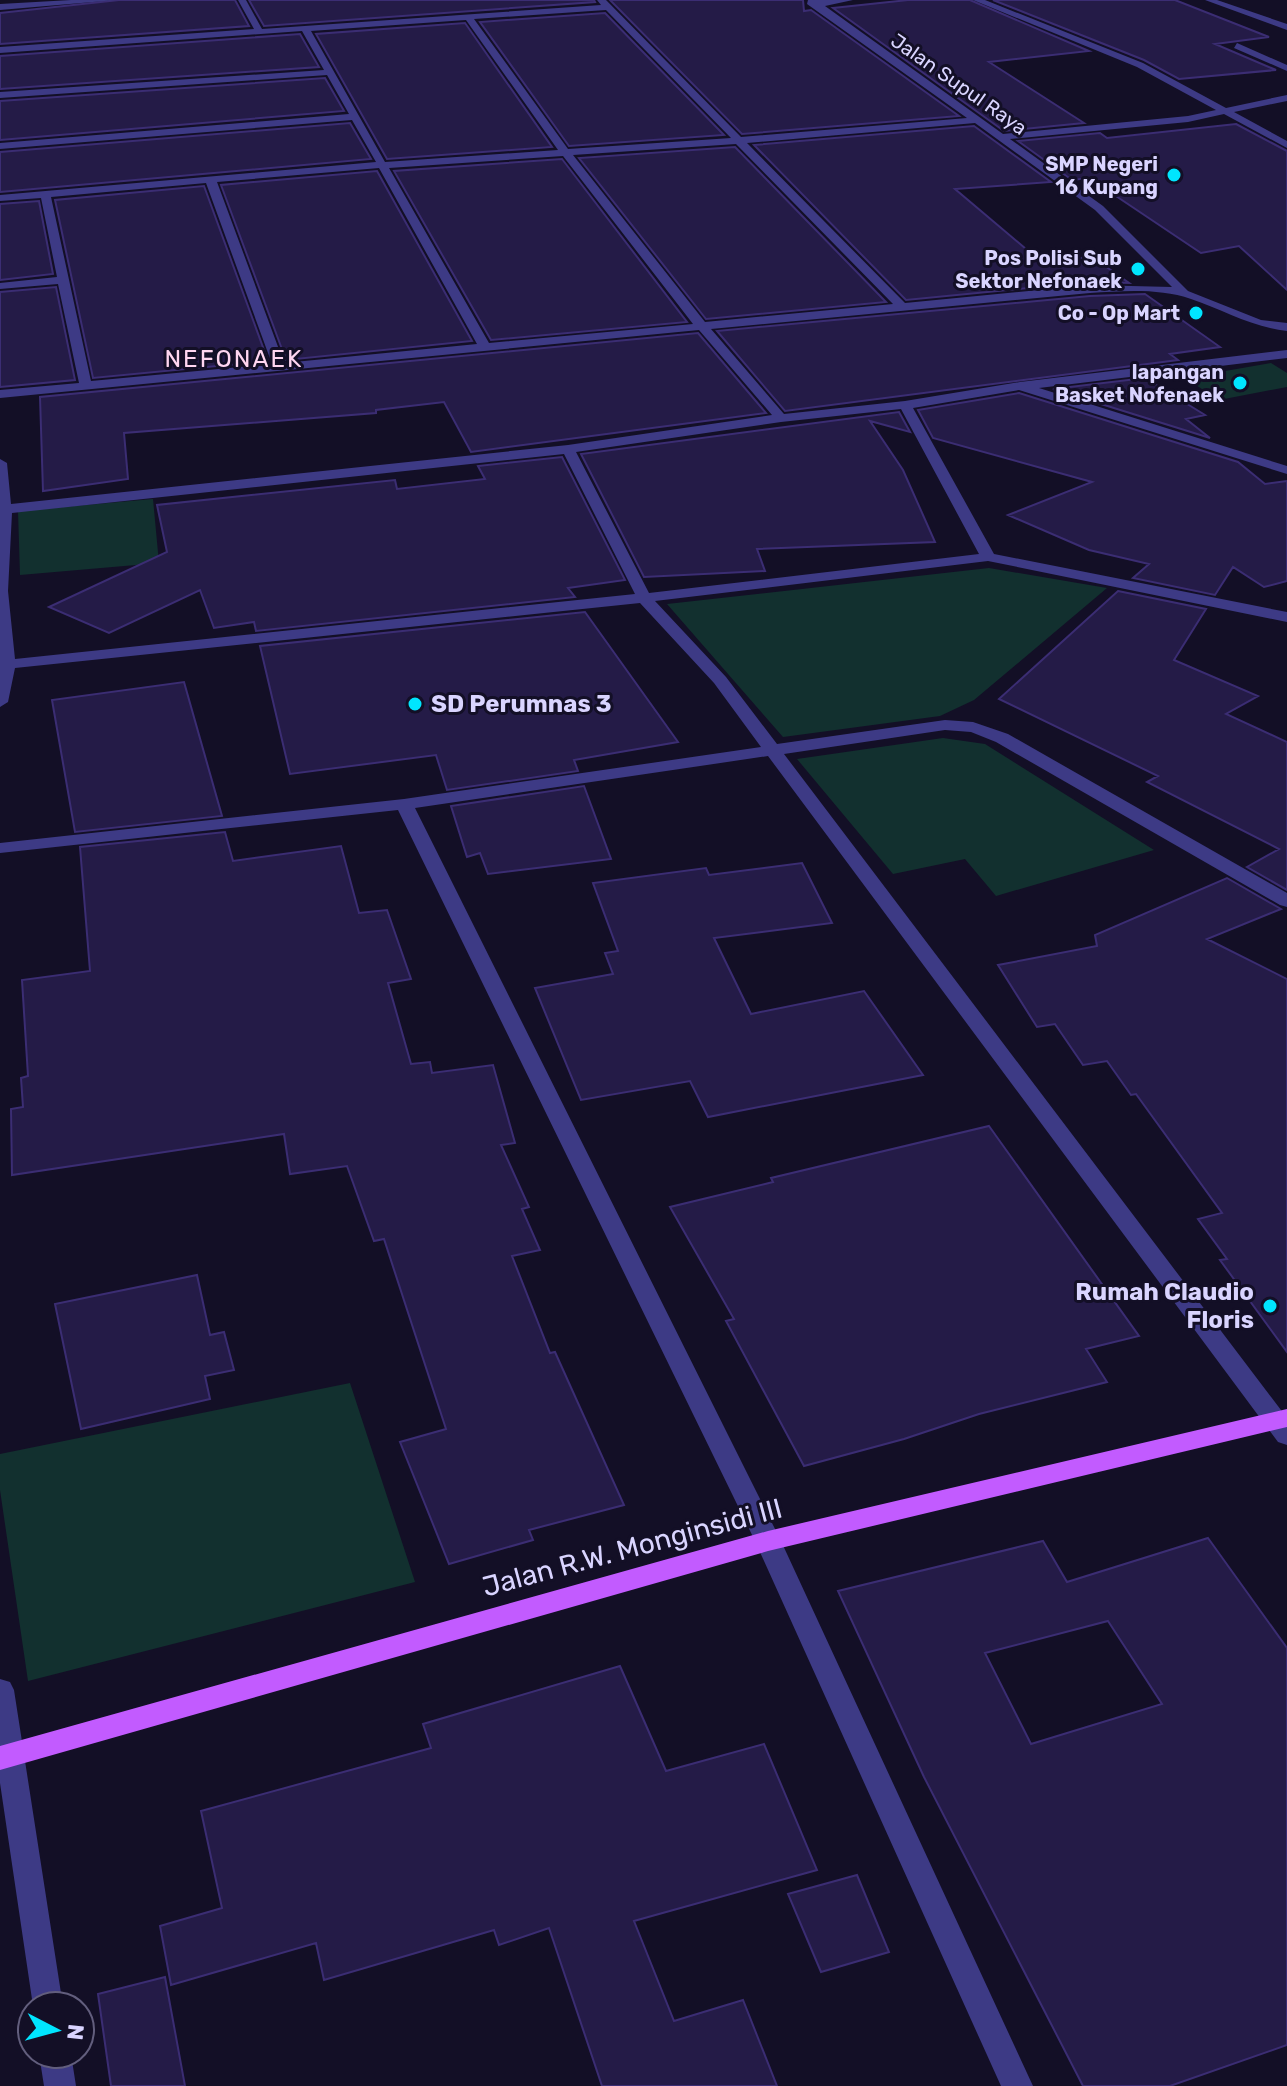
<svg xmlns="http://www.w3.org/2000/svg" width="1287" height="2086" font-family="Rubik,sans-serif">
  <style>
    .green { fill: #12302f }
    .building { fill: #241b47; stroke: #3b2d73; stroke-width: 2; fill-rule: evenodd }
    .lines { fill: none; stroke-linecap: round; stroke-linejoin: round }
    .minor { fill: #3d3a85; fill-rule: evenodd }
    .major { fill: #c25bff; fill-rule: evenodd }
    .poi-dot { fill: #00e5ff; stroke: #130f26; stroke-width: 3 }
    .labels { text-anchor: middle; stroke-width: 6; stroke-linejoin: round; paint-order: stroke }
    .far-street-label { font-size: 20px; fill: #d9d4ff; stroke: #130f26 }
    .far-poi-label { font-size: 20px; font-weight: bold; fill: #d9d4ff; stroke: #130f26; text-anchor: end }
    .far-quarter-label { font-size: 24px; letter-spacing: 2px; fill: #ffd6f0; stroke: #130f26 }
    .poi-label { font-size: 24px; font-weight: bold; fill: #d9d4ff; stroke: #130f26; text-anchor: start }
    .near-street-label { font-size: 28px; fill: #d9d4ff; stroke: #130f26 }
  </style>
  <rect width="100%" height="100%" fill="#130f26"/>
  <path class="green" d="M1271 363 1287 373V387L1219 400 1185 378Z
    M153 499 159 563 20 575 18 511Z
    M989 568 1107 588 974 700 940 716 783 737 667 604Z
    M943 738 985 744 1154 850 996 896 965 859 893 874 797 759Z
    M350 1383 415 1582 28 1681 0 1490V1454Z"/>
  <path class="building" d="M119 0H235L249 26 0 44V13Z
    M249 0H594L595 2 264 26Z
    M610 0H803L804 11 811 10 959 116 742 134Z
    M908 0H970L1089 51 989 62 1084 123 1004 131 833 8Z
    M993 0H1175L1269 37 1215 44 1276 70 1179 79 1144 60Z
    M605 13 724 135 569 146 480 22Z
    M465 23 552 147 387 159 316 34Z
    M300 34 319 67 0 89V56Z
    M325 78 344 111 0 140V101Z
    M350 123 371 159 0 192V152Z
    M1236 124 1287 151V290L1239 246 1201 253 1089 178 1072 180 1018 141 1100 133 1107 138Z
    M974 126 1051 182 955 189 1045 265 1091 256 1129 283 1090 282 906 300 754 145Z
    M735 147 886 302 706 319 579 158Z
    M562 159 687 322 491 340 394 171Z
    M377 171 472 341 286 360 221 185Z
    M204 186 268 361 93 378 55 200Z
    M39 201 53 274 0 280V204Z
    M56 287 75 380 0 387V292Z
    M1145 294 1220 347 1170 354 1178 360 785 411 717 331 1090 296Z
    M698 333 766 413 471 452 444 402 376 410V413L124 433 128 479 43 491 40 397Z
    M1145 378 1205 415 1186 419 1210 438 1053 389Z
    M1019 393 1238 462 1265 484 1287 481V581L1264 587 1233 567 1215 595 1133 578 1149 564 1089 550 1008 515 1092 482 933 438 918 410Z
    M899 412 910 432 870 421 903 470 935 542 757 549 765 571 644 577 581 454Z
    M562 457 625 580 568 588 575 597 256 631 254 622 214 628 200 590 109 633 49 607 167 552 157 505 395 480 397 489 485 479 478 466Z
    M1118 591 1206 609 1174 660 1258 696 1226 714 1287 742V890L1247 867 1279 849 1147 782 1158 776 999 699Z
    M585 612 678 742 574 760 578 771 447 790 436 755 290 774 260 646Z
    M184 682 222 816 75 832 52 700Z
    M584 786 611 859 488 874 480 853 467 857 451 806Z
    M225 832 233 861 341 846 359 913 387 910 411 979 388 983 411 1064 430 1062 432 1073 493 1065 515 1143 501 1145 529 1207 522 1209 540 1250 512 1256 550 1353 555 1352 624 1505 529 1530 533 1540 449 1564 400 1442 446 1429 384 1239 374 1241 347 1166 290 1174 284 1134 12 1175 11 1109 23 1107 21 1078 28 1076 22 980 90 971 80 847Z
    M802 863 832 923 714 938 751 1014 864 991 923 1075 708 1117 690 1081 581 1100 535 988 613 974 605 953 618 951 593 883 706 868 709 875Z
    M1227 878 1281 909 1207 939 1287 979V1352L1220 1260 1227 1259 1198 1219 1222 1213 1136 1094 1131 1095 1107 1061 1083 1065 1055 1024 1037 1027 998 965 1097 946 1095 935Z
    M989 1126 1139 1336 1086 1349 1107 1382 979 1414 904 1439 804 1466 726 1321 734 1319 670 1207 773 1182 771 1178Z
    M197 1275 210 1335 224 1332 234 1370 205 1376 210 1399 81 1429 55 1304Z
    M1208 1538 1287 1648V2045L1170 2086H1083L924 1777 838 1591 1043 1541 1067 1582ZM1108 1621 1162 1704 1031 1744 985 1653Z
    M620 1666 666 1771 764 1744 817 1870 634 1921 674 2021 743 2000 777 2086H602L549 1928 499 1945 494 1930 324 1980 316 1943 171 1985 160 1926 222 1908 201 1811 431 1748 423 1724Z
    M857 1875 889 1952 821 1972 788 1894Z
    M165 1977 185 2086H111L98 1994Z"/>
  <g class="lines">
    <path class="minor" d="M71 0H116L0 10V4Z
      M238 0H246L262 29 601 5 597 0H606L741 137 967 118 807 4 808 0H853L825 6 1003 134 1188 116 1216 110 1137 67 973 0H985L1143 63 1226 108 1287 95V101L1234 112 1287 141V148L1224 114 1188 122 1010 139 1103 206 1188 291 1261 320 1287 323V331C1251 327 1224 310 1191 299 1159 288 1123 291 1090 293L711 329 784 414 905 401 1020 382 1287 350V358L1039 388 1287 466V474L1019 390 913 408 994 554 1287 612V622L988 561 655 601 726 677 777 744 945 720 973 722 1008 734 1287 893V907L1280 905 996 742 971 732 945 730 784 754 1287 1418V1445L1278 1442 768 756 415 808 781 1541 1033 2086H1001L755 1541 398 810 0 853V843L404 799 761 747 714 683 640 603 15 668 8 702 0 707V459L7 463 11 504 568 445 772 415 699 330 0 398V390L79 383 58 284 0 289V283L57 277 41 198 0 201V195L376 162 352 120 0 149V143L349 114 327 75 0 98V92L324 70 302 31 0 53V47L254 29ZM606 10 731 138 568 149 474 19ZM466 20 558 150 385 162 311 31ZM975 123 1095 210 1172 287 1090 285 905 303 747 143ZM736 144 893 304 705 322 573 155ZM563 156 693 324 489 343 389 168ZM379 168 477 344 284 363 217 182ZM206 183 272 364 91 381 51 197ZM901 409 979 554 649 593 576 452 781 422ZM564 454 635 594 15 659 8 591 12 513Z
      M1205 0H1217L1287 24V30Z
      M1237 43 1287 65V71L1234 48Z
      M0 1679 10 1682 14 1690 63 2006H33L0 1783Z
      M39 2054H71L76 2086H44Z"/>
    <path class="major" d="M1287 1409V1427L768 1551 0 1770V1746L768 1531Z"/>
  </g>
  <g class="poi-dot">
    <circle cx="1174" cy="175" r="8"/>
    <circle cx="1138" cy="269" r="8"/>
    <circle cx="1196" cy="313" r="8"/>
    <circle cx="1240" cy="383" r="8"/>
    <circle cx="415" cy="704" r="8"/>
    <circle cx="1270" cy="1306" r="8"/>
  </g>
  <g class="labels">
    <g class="far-street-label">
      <text transform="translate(959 84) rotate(35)" y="7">Jalan Supul Raya</text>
    </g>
    <g class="far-poi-label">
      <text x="1158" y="171">SMP Negeri<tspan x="1158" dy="23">16 Kupang</tspan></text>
      <text x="1122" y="265">Pos Polisi Sub<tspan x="1122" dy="23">Sektor Nefonaek</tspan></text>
      <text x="1180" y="320">Co - Op Mart</text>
      <text x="1224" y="379">lapangan<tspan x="1224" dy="23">Basket Nofenaek</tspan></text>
    </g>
    <g class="far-quarter-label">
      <text x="234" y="367">NEFONAEK</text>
    </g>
    <g class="poi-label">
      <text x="431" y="712">SD Perumnas 3</text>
      <text x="1254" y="1300" text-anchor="end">Rumah Claudio<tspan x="1254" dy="28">Floris</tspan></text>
    </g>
    <g class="near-street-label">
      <text transform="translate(632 1547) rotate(-15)" y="10">Jalan R.W. Monginsidi III</text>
    </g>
  </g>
  <g transform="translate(56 2030) rotate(96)"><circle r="38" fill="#130f26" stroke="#625e7d" stroke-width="2"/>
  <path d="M0-6L14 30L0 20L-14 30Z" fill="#00e5ff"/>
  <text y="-12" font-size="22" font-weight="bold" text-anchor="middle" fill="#d9d4ff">N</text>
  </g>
</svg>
